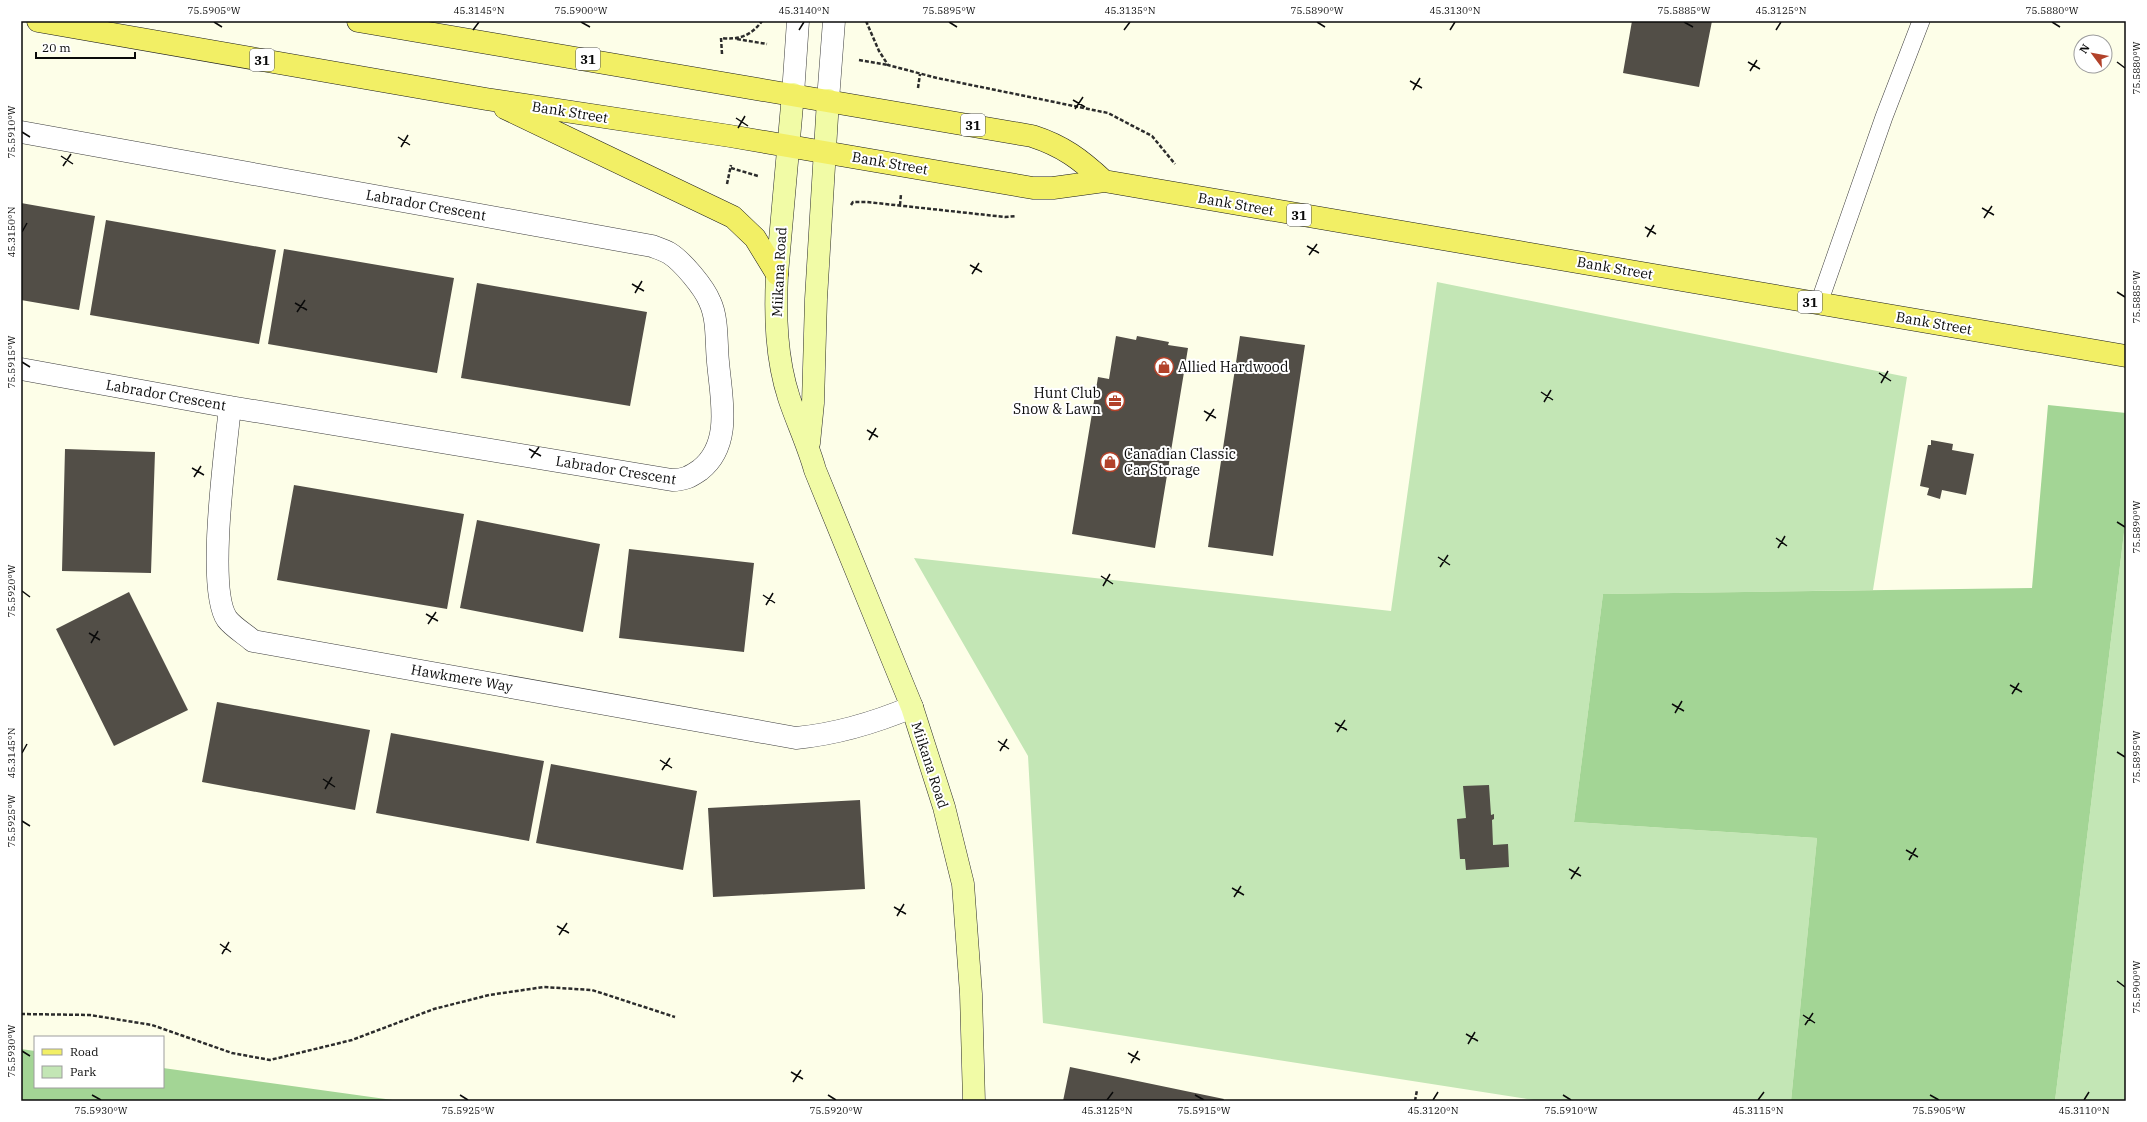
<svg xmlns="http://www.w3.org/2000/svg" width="2147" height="1122" font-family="'IBM Plex Serif',serif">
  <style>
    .green { fill: #c3e6b5 }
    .forest { fill: #a3d595 }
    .building { fill: #524e47 }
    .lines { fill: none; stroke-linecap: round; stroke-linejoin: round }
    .lane-casing { stroke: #3d3d3d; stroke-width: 18 }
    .street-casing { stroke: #3d3d3d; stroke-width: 23 }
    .secondary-casing { stroke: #2c2c2c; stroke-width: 23 }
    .primary-casing { stroke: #1b1b1b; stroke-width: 23 }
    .path { stroke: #2c2c2c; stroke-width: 2.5; stroke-dasharray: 4 2; stroke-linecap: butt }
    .lane { stroke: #fff; stroke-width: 17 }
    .street { stroke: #fff; stroke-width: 22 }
    .secondary { stroke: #f1fba6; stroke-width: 22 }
    .primary { stroke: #f2ef65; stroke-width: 22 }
    .ticks { fill: none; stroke: #0a0a0a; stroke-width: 1.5 }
    .labels { text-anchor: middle; stroke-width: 4; stroke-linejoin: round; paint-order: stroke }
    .shield { fill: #fff; stroke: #545454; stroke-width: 1 }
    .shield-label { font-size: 13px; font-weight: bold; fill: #0a0a0a }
    .street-label { font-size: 14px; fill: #0a0a0a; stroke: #fff }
    .poi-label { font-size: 14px; fill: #0a0a0a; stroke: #fff; text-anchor: start }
    .neatline { fill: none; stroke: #0a0a0a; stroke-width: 1.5 }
    .ticks-label { font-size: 10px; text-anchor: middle; fill: #0a0a0a }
  </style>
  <rect width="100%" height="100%" fill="#fdfee8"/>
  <path class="green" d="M1437 282 1907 377 1873 590 1603 594 1574 822 1817 838 1791 1101H1540L1043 1023 1028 756 914 558 1391 611Z
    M2126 516V1101H2055Z"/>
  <path class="forest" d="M2048 405 2126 413V516L2055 1101H1791L1817 838 1574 822 1603 594 2032 588Z
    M21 1049 35 1051V1087H163V1068L400 1101H21Z"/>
  <path class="building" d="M1632 21H1712L1699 87 1623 73Z
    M21 203 95 216 79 310 21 300Z
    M106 220 276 250 259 344 90 315Z
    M284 249 454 278 437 373 268 344Z
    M477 283 647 312 630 406 461 378Z
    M1116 336 1136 340 1137 336 1169 342 1168 345 1188 348 1155 548 1072 534 1098 377 1109 379Z
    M1240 336 1305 345 1273 556 1208 547Z
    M1931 440 1953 444 1952 450 1974 454 1966 495 1942 490 1940 499 1927 495 1929 488 1920 486 1928 445H1931Z
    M65 449 155 452 151 573 62 571Z
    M294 485 464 514 447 609 277 580Z
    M477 520 600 544 583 632 460 608Z
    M629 549 754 563 744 652 619 638Z
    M129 592 188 710 114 746 56 629Z
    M217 702 370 730 355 810 202 782Z
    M391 733 544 761 529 841 376 813Z
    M551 764 697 791 683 870 536 843Z
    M1489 785 1491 815 1494 814V819L1492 820 1493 845 1508 844 1509 867 1466 870 1465 859H1460L1457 819 1466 818 1463 786Z
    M860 800 865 889 713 897 708 808Z
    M1070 1067 1224 1099 1223 1101H1063Z"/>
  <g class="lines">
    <g class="lane-casing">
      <path id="lane" d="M1819 303 1884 117 1921 21"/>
    </g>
    <g class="street-casing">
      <path id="street" d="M793 94 798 21
        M828 100 834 21
        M21 132 652 246C657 248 664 250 669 253 682 261 704 287 710 302 718 319 716 343 718 362 721 398 733 444 700 470 690 477 684 480 672 480L230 407 21 369
        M230 407C226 448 206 589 227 619 233 627 245 634 253 641L796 738C837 734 874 723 912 707"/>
    </g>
    <g class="secondary-casing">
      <path id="secondary" d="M793 94 777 274C775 316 776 358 789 398 797 422 808 445 815 470L912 707 944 807 963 884 971 994 974 1101
        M809 443 813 403 816 299 828 100"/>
    </g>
    <g class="primary-casing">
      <path id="primary" d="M38 21 486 99 730 136 1033 188H1053L1104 181 2126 356
        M358 21 1032 136C1063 146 1080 159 1104 181
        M505 108 733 217 755 238 777 274"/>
    </g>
    <path class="path" d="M866 21 879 51 888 65 937 78 1108 113 1152 136 1175 164
      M737 39 767 44
      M722 54 721 38C739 40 751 36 762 21
      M859 60 888 65
      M918 88 920 74
      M731 168 758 176
      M727 184 731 165
      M851 205 853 202H867L1005 217 1016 216
      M900 205 901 194
      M21 1014 90 1015 152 1025 232 1053 270 1060 352 1040 434 1009 489 995 544 987 592 990 675 1017
      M1415 1101 1417 1090"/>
    <use href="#lane" class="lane"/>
    <use href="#street" class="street"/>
    <use href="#secondary" class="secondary"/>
    <use href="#primary" class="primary"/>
  </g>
  <path class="ticks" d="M214 22 222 27M581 22 590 27M949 22 957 27M1317 22 1325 27M1684 22 1693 27M2052 22 2060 27M473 30 479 22M799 30 804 22M1124 30 1130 22M1450 30 1455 22M1776 30 1781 22M1748 62 1760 69M2117 62 2125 68M1750 71 1757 60M1410 81 1422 88M1413 90 1420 78M1073 100 1085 107M1075 109 1083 97M736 118 748 126M738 128 745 116M22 132 30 137M398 137 410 145M401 147 408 135M61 156 73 164M63 166 71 154M1982 208 1994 215M1984 218 1992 206M1645 227 1656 234M22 232 27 223M1647 237 1654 225M1307 246 1319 253M1309 255 1317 244M970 265 982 272M972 274 979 263M632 284 644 291M2117 292 2125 297M635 293 642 281M295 303 307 310M297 312 305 300M22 362 30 367M1879 373 1891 381M1881 383 1888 371M1541 392 1553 400M1544 402 1551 390M1204 411 1216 418M1206 421 1214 409M867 430 878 437M869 440 876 428M529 449 541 456M531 458 539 447M192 468 204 475M194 477 201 466M2117 522 2125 527M1776 538 1787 546M1778 548 1785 536M1438 557 1450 565M1440 567 1448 555M1101 576 1113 584M1103 586 1110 574M22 591 30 597M763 595 775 603M766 605 773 593M426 614 438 621M428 624 436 612M89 633 100 640M91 643 98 631M2010 685 2022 692M2012 694 2019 683M1672 704 1684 711M1675 713 1682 701M1335 723 1347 730M1337 732 1345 720M998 741 1009 749M1000 751 1007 739M2117 752 2125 757M22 753 27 744M660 760 672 768M662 770 670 758M323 779 335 787M325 789 332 777M22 821 30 826M1906 850 1918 857M1909 860 1916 848M1569 869 1581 876M1571 879 1579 867M1232 888 1244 895M1234 897 1241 886M894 907 906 914M897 916 904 904M557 926 569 933M559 935 567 923M220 944 231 952M222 954 229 942M2117 981 2125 987M1803 1015 1815 1023M1805 1025 1813 1013M1466 1034 1478 1041M1468 1044 1475 1032M22 1051 30 1056M1128 1053 1140 1060M1131 1063 1138 1051M791 1072 803 1079M793 1082 801 1070M92 1095 101 1100M460 1095 468 1100M828 1095 836 1100M1195 1095 1204 1100M1563 1095 1571 1100M1930 1095 1939 1100M1107 1100 1113 1092M1433 1100 1438 1092M1758 1100 1764 1092M2084 1100 2089 1092"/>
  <defs>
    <g id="shop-ring" transform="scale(1)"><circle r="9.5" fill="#fff" stroke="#b2422a" stroke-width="1.5"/><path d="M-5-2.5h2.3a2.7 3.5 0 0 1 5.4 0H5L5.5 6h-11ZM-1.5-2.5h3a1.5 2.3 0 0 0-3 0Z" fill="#b2422a"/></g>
    <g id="office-ring" transform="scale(1)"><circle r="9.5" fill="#fff" stroke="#b2422a" stroke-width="1.5"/><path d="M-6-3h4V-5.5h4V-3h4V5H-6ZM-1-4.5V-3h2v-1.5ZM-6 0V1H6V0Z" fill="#b2422a"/></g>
  </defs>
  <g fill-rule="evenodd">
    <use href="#shop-ring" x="1164" y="367"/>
    <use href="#office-ring" x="1115" y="401"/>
    <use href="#shop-ring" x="1110" y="462"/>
  </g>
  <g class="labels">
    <g class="shield">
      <rect x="576" y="48" width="24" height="22" rx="3"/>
      <rect x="250" y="49" width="24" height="22" rx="3"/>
      <rect x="961" y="114" width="24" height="22" rx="3"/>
      <rect x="1287" y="204" width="24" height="22" rx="3"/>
      <rect x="1798" y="291" width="24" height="22" rx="3"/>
    </g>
    <g class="shield-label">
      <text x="588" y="64">31</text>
      <text x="262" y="65">31</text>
      <text x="973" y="130">31</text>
      <text x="1299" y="220">31</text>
      <text x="1810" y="307">31</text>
    </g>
    <g class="street-label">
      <text transform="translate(570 112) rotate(9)" y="5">Bank Street</text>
      <text transform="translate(890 163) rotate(10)" y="5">Bank Street</text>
      <text transform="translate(1236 204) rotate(10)" y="5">Bank Street</text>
      <text transform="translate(426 205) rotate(10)" y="5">Labrador Crescent</text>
      <text transform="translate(1615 268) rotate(10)" y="5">Bank Street</text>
      <text transform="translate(779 272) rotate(-87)" y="5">Miikana Road</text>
      <text transform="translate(1934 323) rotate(10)" y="5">Bank Street</text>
      <text transform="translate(166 395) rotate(10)" y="5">Labrador Crescent</text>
      <text transform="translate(616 470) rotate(9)" y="5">Labrador Crescent</text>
      <text transform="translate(462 678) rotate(10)" y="5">Hawkmere Way</text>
      <text transform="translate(930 765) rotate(72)" y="5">Miikana Road</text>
    </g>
    <g class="poi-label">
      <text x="1178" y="372">Allied Hardwood</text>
      <text x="1101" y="398" text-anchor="end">Hunt Club<tspan x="1101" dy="16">Snow &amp; Lawn</tspan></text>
      <text x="1124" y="459">Canadian Classic<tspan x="1124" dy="16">Car Storage</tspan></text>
    </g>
  </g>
  <rect width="2147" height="1122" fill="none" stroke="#ffffff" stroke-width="44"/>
  <rect x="34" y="1036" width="130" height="52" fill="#ffffff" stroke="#9d9d9d"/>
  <rect x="42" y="1049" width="20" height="6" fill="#f2ef65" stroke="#9d9d9d"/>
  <text x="70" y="1056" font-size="12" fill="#0a0a0a">Road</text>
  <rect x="42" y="1066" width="20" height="12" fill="#c3e6b5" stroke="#9d9d9d"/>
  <text x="70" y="1076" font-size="12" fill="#0a0a0a">Park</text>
  <g transform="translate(2093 54) rotate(302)"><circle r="19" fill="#ffffff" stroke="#9d9d9d"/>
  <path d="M0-3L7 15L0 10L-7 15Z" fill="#b2422a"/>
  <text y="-6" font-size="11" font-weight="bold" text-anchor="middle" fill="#0a0a0a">N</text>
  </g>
  <path d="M36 52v6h99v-6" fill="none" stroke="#0a0a0a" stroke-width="2"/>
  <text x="42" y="52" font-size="12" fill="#0a0a0a" stroke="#ffffff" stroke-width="3" paint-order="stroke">20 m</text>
  <rect x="22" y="22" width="2103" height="1078" class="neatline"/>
  <g class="ticks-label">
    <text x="214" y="14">75.5905°W</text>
    <text x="479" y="14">45.3145°N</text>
    <text x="581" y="14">75.5900°W</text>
    <text x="804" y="14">45.3140°N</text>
    <text x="949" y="14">75.5895°W</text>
    <text x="1130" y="14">45.3135°N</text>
    <text x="1317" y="14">75.5890°W</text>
    <text x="1455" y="14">45.3130°N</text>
    <text x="1684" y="14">75.5885°W</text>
    <text x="1781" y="14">45.3125°N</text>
    <text x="2052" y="14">75.5880°W</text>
    <text transform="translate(2136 68) rotate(-90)" y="4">75.5880°W</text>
    <text transform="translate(11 132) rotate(-90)" y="4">75.5910°W</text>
    <text transform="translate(11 232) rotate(-90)" y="4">45.3150°N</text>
    <text transform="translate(2136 297) rotate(-90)" y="4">75.5885°W</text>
    <text transform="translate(11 362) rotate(-90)" y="4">75.5915°W</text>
    <text transform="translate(2136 527) rotate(-90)" y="4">75.5890°W</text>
    <text transform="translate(11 591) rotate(-90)" y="4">75.5920°W</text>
    <text transform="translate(11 753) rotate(-90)" y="4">45.3145°N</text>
    <text transform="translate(2136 757) rotate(-90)" y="4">75.5895°W</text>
    <text transform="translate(11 821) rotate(-90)" y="4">75.5925°W</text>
    <text transform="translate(2136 987) rotate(-90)" y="4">75.5900°W</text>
    <text transform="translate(11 1051) rotate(-90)" y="4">75.5930°W</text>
    <text x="101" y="1114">75.5930°W</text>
    <text x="468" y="1114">75.5925°W</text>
    <text x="836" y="1114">75.5920°W</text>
    <text x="1107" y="1114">45.3125°N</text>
    <text x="1204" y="1114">75.5915°W</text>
    <text x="1433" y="1114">45.3120°N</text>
    <text x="1571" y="1114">75.5910°W</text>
    <text x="1758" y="1114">45.3115°N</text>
    <text x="1939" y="1114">75.5905°W</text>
    <text x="2084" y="1114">45.3110°N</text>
  </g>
</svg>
